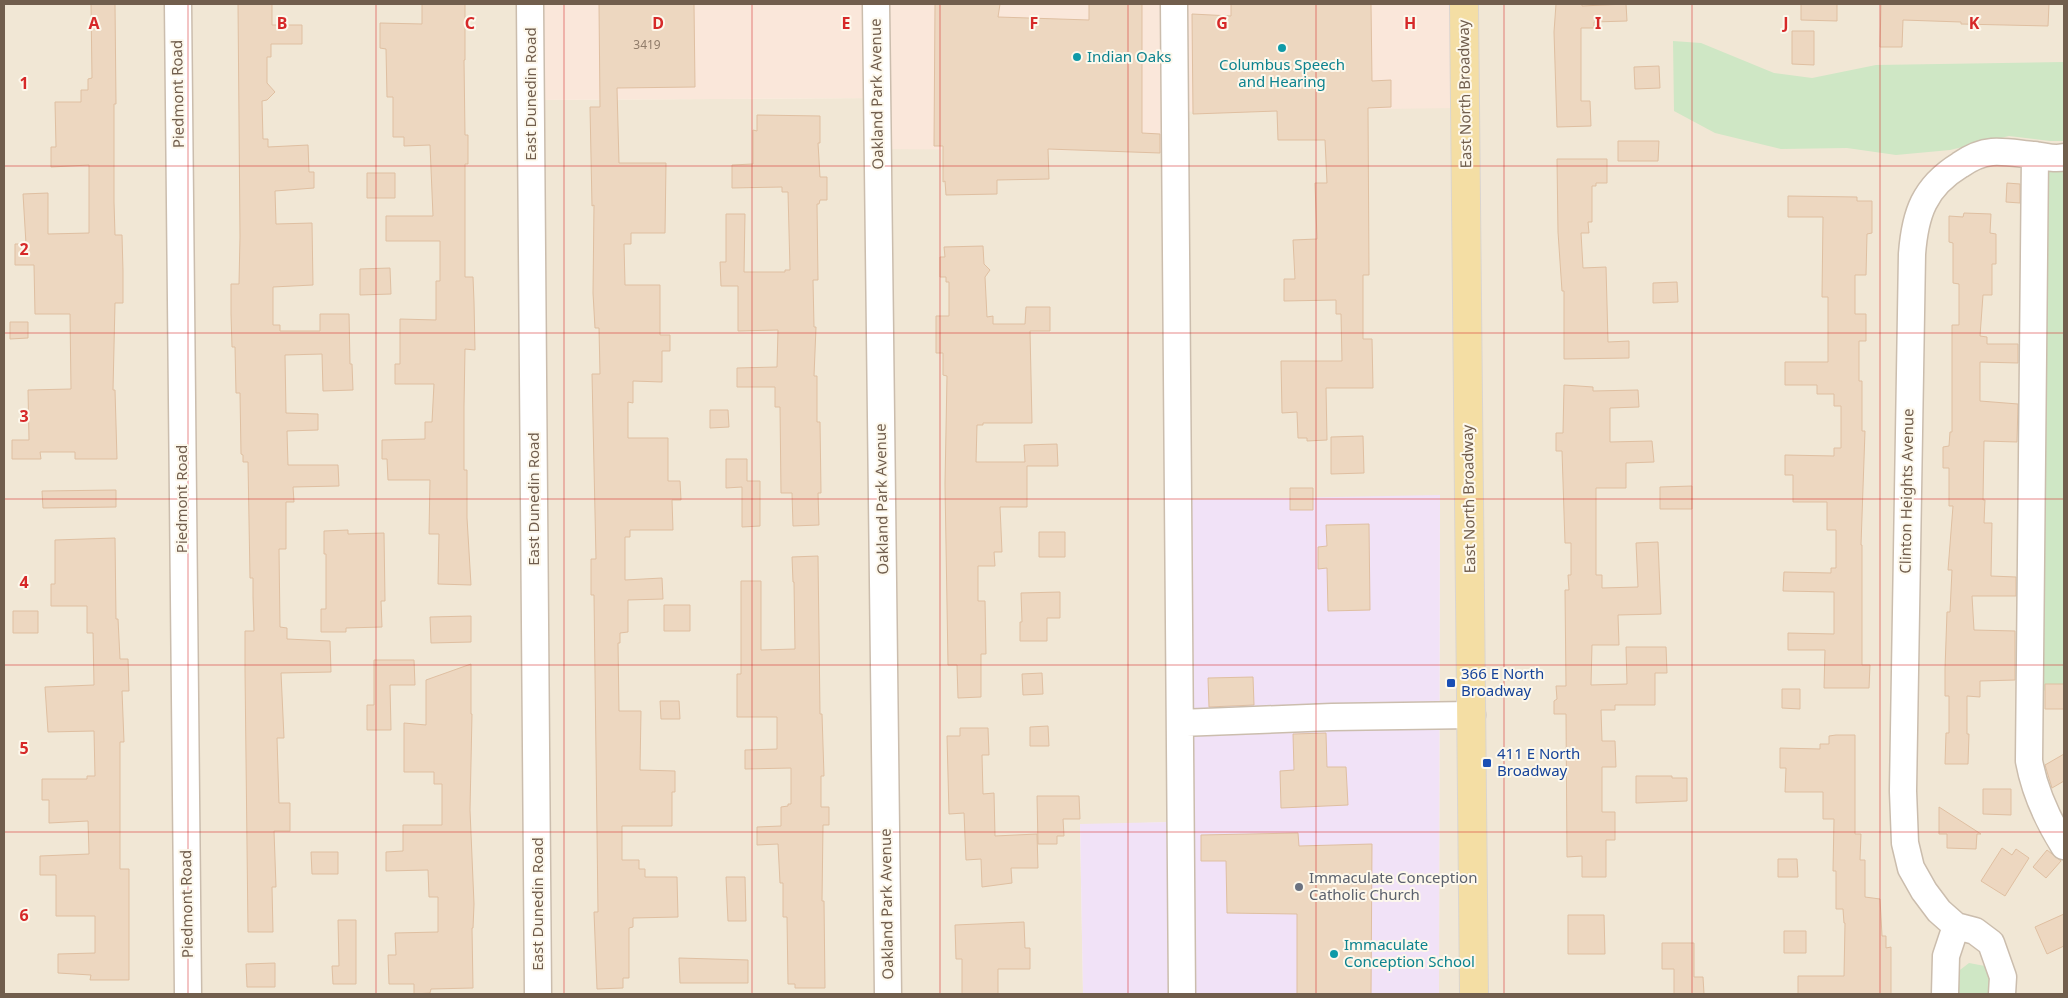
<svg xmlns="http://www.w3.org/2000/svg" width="2068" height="998" font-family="'Noto Sans',sans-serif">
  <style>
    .residential { fill: #f1e7d5 }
    .commercial { fill: #fae7da }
    .education { fill: #f1e2f7 }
    .green { fill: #cfe7c5 }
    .building { fill: #edd7c0; stroke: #dfbfa1 }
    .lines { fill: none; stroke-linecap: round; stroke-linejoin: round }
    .minor-casing { stroke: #cbbdad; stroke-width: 29 }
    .major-casing { stroke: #dad5d1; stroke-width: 30 }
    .minor { stroke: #fff; stroke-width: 26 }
    .major { stroke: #f4dea4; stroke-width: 28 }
    .grid { fill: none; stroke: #d62828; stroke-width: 1; stroke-opacity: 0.55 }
    .culture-dot { fill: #0f9aa8; stroke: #fdf8ec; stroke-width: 2 }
    .transit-dot { fill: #1a4fb4; stroke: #fdf8ec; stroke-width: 2 }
    .worship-dot { fill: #6b7280; stroke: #fdf8ec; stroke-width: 2 }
    .labels { text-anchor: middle; stroke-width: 4; stroke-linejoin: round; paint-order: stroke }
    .number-label { font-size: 12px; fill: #907c6a }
    .culture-label { font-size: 15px; fill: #0d838f; stroke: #fdf8ec; text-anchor: start }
    .street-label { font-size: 15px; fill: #715e4d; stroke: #fdf8ec }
    .transit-label { font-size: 15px; fill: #164399; stroke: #fdf8ec; text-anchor: start }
    .worship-label { font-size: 15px; fill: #5b616d; stroke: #fdf8ec; text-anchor: start }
    .grid-label { font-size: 16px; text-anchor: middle; font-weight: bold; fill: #d62828; stroke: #fdf8ec; stroke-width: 4; stroke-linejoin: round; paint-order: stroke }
  </style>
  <rect width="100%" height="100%" fill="#faf5e6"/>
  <path class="residential" d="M4 4H529L531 100 876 98 1170 112 1456 4H2064V196L2056 694 2064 690V994H1439L1440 495 1171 822 1080 825 1083 994H4Z"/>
  <path class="commercial" d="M529 4H1456V108L1170 112 1169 151 880 149 876 98 531 100Z"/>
  <path class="education" d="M1440 495 1439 994H1083L1080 824 1170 822 1178 500Z"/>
  <path class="green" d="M1673 41 1701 43 1774 73 1812 78 1876 65 2064 62V141H2050L2009 136 1950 150 1896 155 1847 148 1781 149 1715 133 1674 111Z
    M2035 155 2064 157V690L2056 694 2043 690 2036 674Z
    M1969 963 1985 966 1991 973 1992 994H1954L1956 973Z"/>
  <path class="building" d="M91 4H115L116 104H114V202L115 235H122L123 271V303H115L113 390H115L117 459H75V452H40L41 459H12V440H29L28 390 71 389 70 314H35L34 265H15V244H26L23 194 48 193V234L89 233V165L51 167V147H56L55 102H81V90H88V79L92 78Z
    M238 4H272V25H302V44H271V57H267V83L275 92 267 100 262 101 263 139H268V147L308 145 309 172H314V188L275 191 276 224 312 223 313 285 273 287V325H280V331H320V314H349L350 364H352L353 390 323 391 322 354 285 355 286 413 318 414V430L287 431 288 465H338L339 486 293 487 294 502H286V549H279L280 627 287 628V639L330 641 331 672 281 673 284 738H277L279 803H290V831H274L276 887H272L273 932H248L245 671V631H254L253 597V578H250L248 462H243V455L241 454 240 393H236L235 347H232L231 314V284H239L240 237Z
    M422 4H465V60H464L465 135H468V164H465V277H473L474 302 475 350 465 349 464 406V470H467V518L471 585 438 584 439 534H429L430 480H388L387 459H382V440L425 439V422H432L434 384H395V364H400V319L436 320V281H440V241H386V216H433L430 145 404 146V137H393V97H387L386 49 380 48V23L422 24Z
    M599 4H694L695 87 617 88 619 163H666L665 233H631V244H624L625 285H660V335H670V351H662V382L633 381V403L628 402V438H668V481H680L681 500H672L673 530H630V537H625V580L662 578 663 599 628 600V632L620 633V643H618L619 711H641L640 770 675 771V792H672V826H622V860H639V869H645V877H677L678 917 633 918V927L629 928V978H623V988L597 989 594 912H598L594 595H591V559H596L592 374H600L599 328H595L593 293 594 205 592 206 590 107H600Z
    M935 4H1000L998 17 1089 20V4H1142V133L1160 134V153L1048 149 1049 179 997 180V194L946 195 945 181 943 182V146H934Z
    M1231 4H1371L1372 81 1391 80V107L1368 108 1369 275H1363V339H1372L1373 388H1326L1327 440 1307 441V438H1298L1297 412 1282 413 1281 361H1342L1341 314H1336V300L1284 301V279H1295L1293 240 1317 239 1315 183H1327L1325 140H1278L1277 111 1193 114 1192 14 1231 16Z
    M1556 4H1582V6L1626 4 1627 21 1594 22V28H1581V101H1590L1591 126 1557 127 1554 32Z
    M1801 4H1837V21L1801 20Z
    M1881 4H2049L2048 26 1961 24V22L1903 20 1902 47H1880Z
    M1792 31H1814V65L1792 64Z
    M1659 66 1660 88 1635 89 1634 67Z
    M757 115 820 116V143H818L820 177H827V200H820L819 204H817L818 280H813L814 327H816L814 376H817V422H820L821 493H818L819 525 793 526 792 493H781L780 407H775V387H737V368L777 367 778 330 738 331V286H721L720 262H726V214H745L744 272H785V270H790L788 192H782V187L732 188V165L753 164V130L757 131Z
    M1618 141H1659L1658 161H1618Z
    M1557 159H1607V183H1596V186H1592V222H1588L1589 233H1581L1583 268 1606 267 1608 342 1629 341V358L1564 359V291H1562L1558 232Z
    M367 173H395V198H367Z
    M2007 183 2020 184V203L2006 202Z
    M1788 196 1857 197V201H1872V233L1867 234 1866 275H1855V314H1866V341H1859V381H1862V431H1865L1861 545H1862V665H1870L1869 688H1824L1825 650H1788V633L1834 634V592L1783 591 1784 572 1831 573V568H1836V530H1827V502H1793V475H1785V455L1834 456V448H1841V406H1834V394H1817V385H1785V362H1828V297H1822L1823 217H1788Z
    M1964 213 1991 214 1990 233 1996 234V264H1992V295H1983L1980 336 1987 337V344H2018V363L1980 362V401L2018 404 2017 442 1984 441 1983 500H1985L1984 523H1992L1991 576 2016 577V596H1972L1974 630 2015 631V680L1980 681V697L1967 696V734H1969L1968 764H1945L1946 733H1949V696H1945V669L1947 612H1950L1952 570H1948L1953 506H1949V468H1943V447L1949 446 1950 432H1952V325H1959V284L1953 283V243L1949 242V216L1963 217Z
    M983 246 984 264 990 270 985 277 987 317 993 316V324H1025L1026 307H1050V331H1030L1032 423H983V425H977L976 462H1025L1024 445 1057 444 1058 466H1027V507H1000L1002 552H994L995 566H978V601H985L986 654H981V697L958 698 957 665H948L945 484 947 376 943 375V353H936V316H949V282H946V277H940V257H945L944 247Z
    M390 268 391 294 360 295V269Z
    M1677 282 1678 302 1653 303V283Z
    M10 322H28V338L10 339Z
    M1564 385 1593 387V391L1638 390 1639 407 1610 408V442L1652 441 1654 462 1626 463V488H1596V575H1602V588L1638 587 1636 543 1658 542 1661 614 1618 615 1619 645H1592L1591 685 1627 684 1626 647H1666L1667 673H1655V705H1615V710H1601L1602 741H1615L1616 767H1602V812H1615V840H1606V877H1582V856L1567 857 1566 714H1554V701L1557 699 1556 686H1566L1565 590H1569L1568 575H1571V543H1565L1562 451H1556V433H1563Z
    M710 410H728L729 427 710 428Z
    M1363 436 1364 473 1331 474V437Z
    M726 459H747V481H760V526L742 527V487L726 488Z
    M1692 486V509H1660V487Z
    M1290 488H1313V510H1290Z
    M116 490V507L43 508 42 491Z
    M1369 524 1370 610 1328 611 1327 568 1318 569V547L1327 546 1326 525Z
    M348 530V534L384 533 385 601H381L382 627 346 628V632H321V609H326V554H324V531Z
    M1039 532H1065V557H1039Z
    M115 538 116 619H118L120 659H128L129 691H122L124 742H120V869H129V980H90L91 975 58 973V954L95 953V916H56V875H40V856L89 854 88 821 49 823V800H42V779H87V776H95L94 731 48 732 45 687 94 685 93 633H87V606H51V584H55V540Z
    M818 556 820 714H822L824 776H821V807H829V825H823L822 901H824L825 988H795V984H788L787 917H783V883H780L778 844 757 845V827L781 826V807L788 806V804H791V768L745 769V750L777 749V717H737V674H741V581H761V650L795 649 794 582H793L792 557Z
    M1060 592V618H1047V641H1020V622H1022L1021 593Z
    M664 605H690V631H664Z
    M13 611H38V633H13Z
    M471 616V642L431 643 430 617Z
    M374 660H414L415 685H390L391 730H367V705H374Z
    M471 664V714H472L470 810 474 904 473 928H472L473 988 431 989 430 993 414 994V984H389L388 955H396L395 933 438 932V897H429L428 870 386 871V852L403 851V825H442V784H434V772H404V723L426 725V680Z
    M1042 673 1043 694 1023 695 1022 674Z
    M1253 677 1254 705 1209 707 1208 678Z
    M2045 684H2064V709H2045Z
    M1782 689H1800V709L1782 708Z
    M660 701H679L680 719H661Z
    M1048 726 1049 746H1030V727Z
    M960 728H988L989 755H982L983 794 994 793 995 836 1037 834 1038 868H1011L1012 883 982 887 981 859 966 860 964 813 949 814 947 736H960Z
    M1326 733 1327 767H1346L1348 805 1281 808 1280 771 1294 770 1293 734Z
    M1836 735H1855V834H1861L1860 860H1865V897L1880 899 1882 936H1886V948L1891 947V994H1798V976H1844L1845 923H1844L1843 909H1836V871H1833L1834 819H1823V792H1785L1786 768H1780V748L1820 749V744H1829V736Z
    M2064 754V781L2052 788 2045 765Z
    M1636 776H1672V778H1687V801L1636 803Z
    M1983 789H2011V815L1983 814Z
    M1037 796H1079L1080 819H1063L1064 836H1057V844H1038Z
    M1939 807 1981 834H1977L1976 849 1947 848V834H1939Z
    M1298 833 1299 846 1372 844 1371 994H1297V914L1227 913 1226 861H1201V835Z
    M2002 848 2012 855 2016 849 2029 858 2005 896 1981 881Z
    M2047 850 2061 861 2046 878 2033 867Z
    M311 852H338V874H312Z
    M1778 859H1797L1798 877H1778Z
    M726 877H745L746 921H728Z
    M2064 914V946L2047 954 2035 927Z
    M1568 915H1604L1605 954H1568Z
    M338 920H356V984H333L332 966H339Z
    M1024 922 1025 948H1030V969H998V994H962V959H956L955 925Z
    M1784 931H1806V953H1784Z
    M1662 943H1694V977H1703L1704 994H1674V969H1662Z
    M679 958 748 960V983H680Z
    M275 963V987H247L246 964Z"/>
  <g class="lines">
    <g class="minor-casing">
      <path id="minor" d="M178 4 188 994
        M530 4 538 994
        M876 4 888 994
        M1174 4 1182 994
        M2035 155 2029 761C2035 793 2047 819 2064 846
        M1180 723 1332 717 1472 715
        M1945 994 1946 956 1956 926
        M2002 994 2003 977 1991 943 1975 931 1956 926 1939 911 1924 891 1911 868 1905 843 1903 791 1912 254C1915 214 1924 187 1960 165 1970 158 1980 153 1992 152 2005 151 2021 154 2034 155 2045 156 2054 160 2064 157"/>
    </g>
    <g class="major-casing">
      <path id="major" d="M1464 4 1474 994"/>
    </g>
    <use href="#minor" class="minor"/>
    <use href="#major" class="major"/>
  </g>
  <path class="grid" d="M188 4V994M376 4V994M564 4V994M752 4V994M940 4V994M1128 4V994M1316 4V994M1504 4V994M1692 4V994M1880 4V994M4 166H2064M4 333H2064M4 499H2064M4 665H2064M4 832H2064"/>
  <g class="culture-dot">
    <circle cx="1282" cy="48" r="5"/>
    <circle cx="1077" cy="57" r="5"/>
    <circle cx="1334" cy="954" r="5"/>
  </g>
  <g class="transit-dot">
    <rect x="1446" y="678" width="10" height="10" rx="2.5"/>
    <rect x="1482" y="758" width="10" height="10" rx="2.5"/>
  </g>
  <circle class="worship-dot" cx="1299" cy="887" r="5"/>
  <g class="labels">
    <g class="number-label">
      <text x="647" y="49">3419</text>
    </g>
    <g class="culture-label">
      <text x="1087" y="62">Indian Oaks</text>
      <text x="1282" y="70" text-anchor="middle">Columbus Speech<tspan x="1282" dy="17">and Hearing</tspan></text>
      <text x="1344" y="950">Immaculate<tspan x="1344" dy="17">Conception School</tspan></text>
    </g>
    <g class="street-label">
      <text transform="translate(178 94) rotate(-91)" y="5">Piedmont Road</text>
      <text transform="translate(531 94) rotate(-90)" y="5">East Dunedin Road</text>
      <text transform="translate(877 94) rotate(-91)" y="5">Oakland Park Avenue</text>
      <text transform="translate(1465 94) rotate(-91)" y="5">East North Broadway</text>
      <text transform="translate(1907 491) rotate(-89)" y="5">Clinton Heights Avenue</text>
      <text transform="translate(182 499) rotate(-90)" y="5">Piedmont Road</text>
      <text transform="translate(534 499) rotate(-90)" y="5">East Dunedin Road</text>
      <text transform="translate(882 499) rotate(-91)" y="5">Oakland Park Avenue</text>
      <text transform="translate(1469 499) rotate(-91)" y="5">East North Broadway</text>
      <text transform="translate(187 904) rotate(-91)" y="5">Piedmont Road</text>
      <text transform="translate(538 904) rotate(-90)" y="5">East Dunedin Road</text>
      <text transform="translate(887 904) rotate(-91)" y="5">Oakland Park Avenue</text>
    </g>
    <g class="transit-label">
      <text x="1461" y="679">366 E North<tspan x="1461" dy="17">Broadway</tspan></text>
      <text x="1497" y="759">411 E North<tspan x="1497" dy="17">Broadway</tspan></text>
    </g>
    <g class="worship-label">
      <text x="1309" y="883">Immaculate Conception<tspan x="1309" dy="17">Catholic Church</tspan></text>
    </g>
  </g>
  <g class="grid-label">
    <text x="94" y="29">A</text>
    <text x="282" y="29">B</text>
    <text x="470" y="29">C</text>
    <text x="658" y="29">D</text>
    <text x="846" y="29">E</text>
    <text x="1034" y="29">F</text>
    <text x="1222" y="29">G</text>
    <text x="1410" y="29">H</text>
    <text x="1598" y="29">I</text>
    <text x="1786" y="29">J</text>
    <text x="1974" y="29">K</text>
    <text x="24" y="89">1</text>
    <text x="24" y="255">2</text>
    <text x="24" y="422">3</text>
    <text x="24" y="588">4</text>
    <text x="24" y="754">5</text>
    <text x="24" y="921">6</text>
  </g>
  <rect width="2068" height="998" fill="none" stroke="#715e4d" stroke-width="10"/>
</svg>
